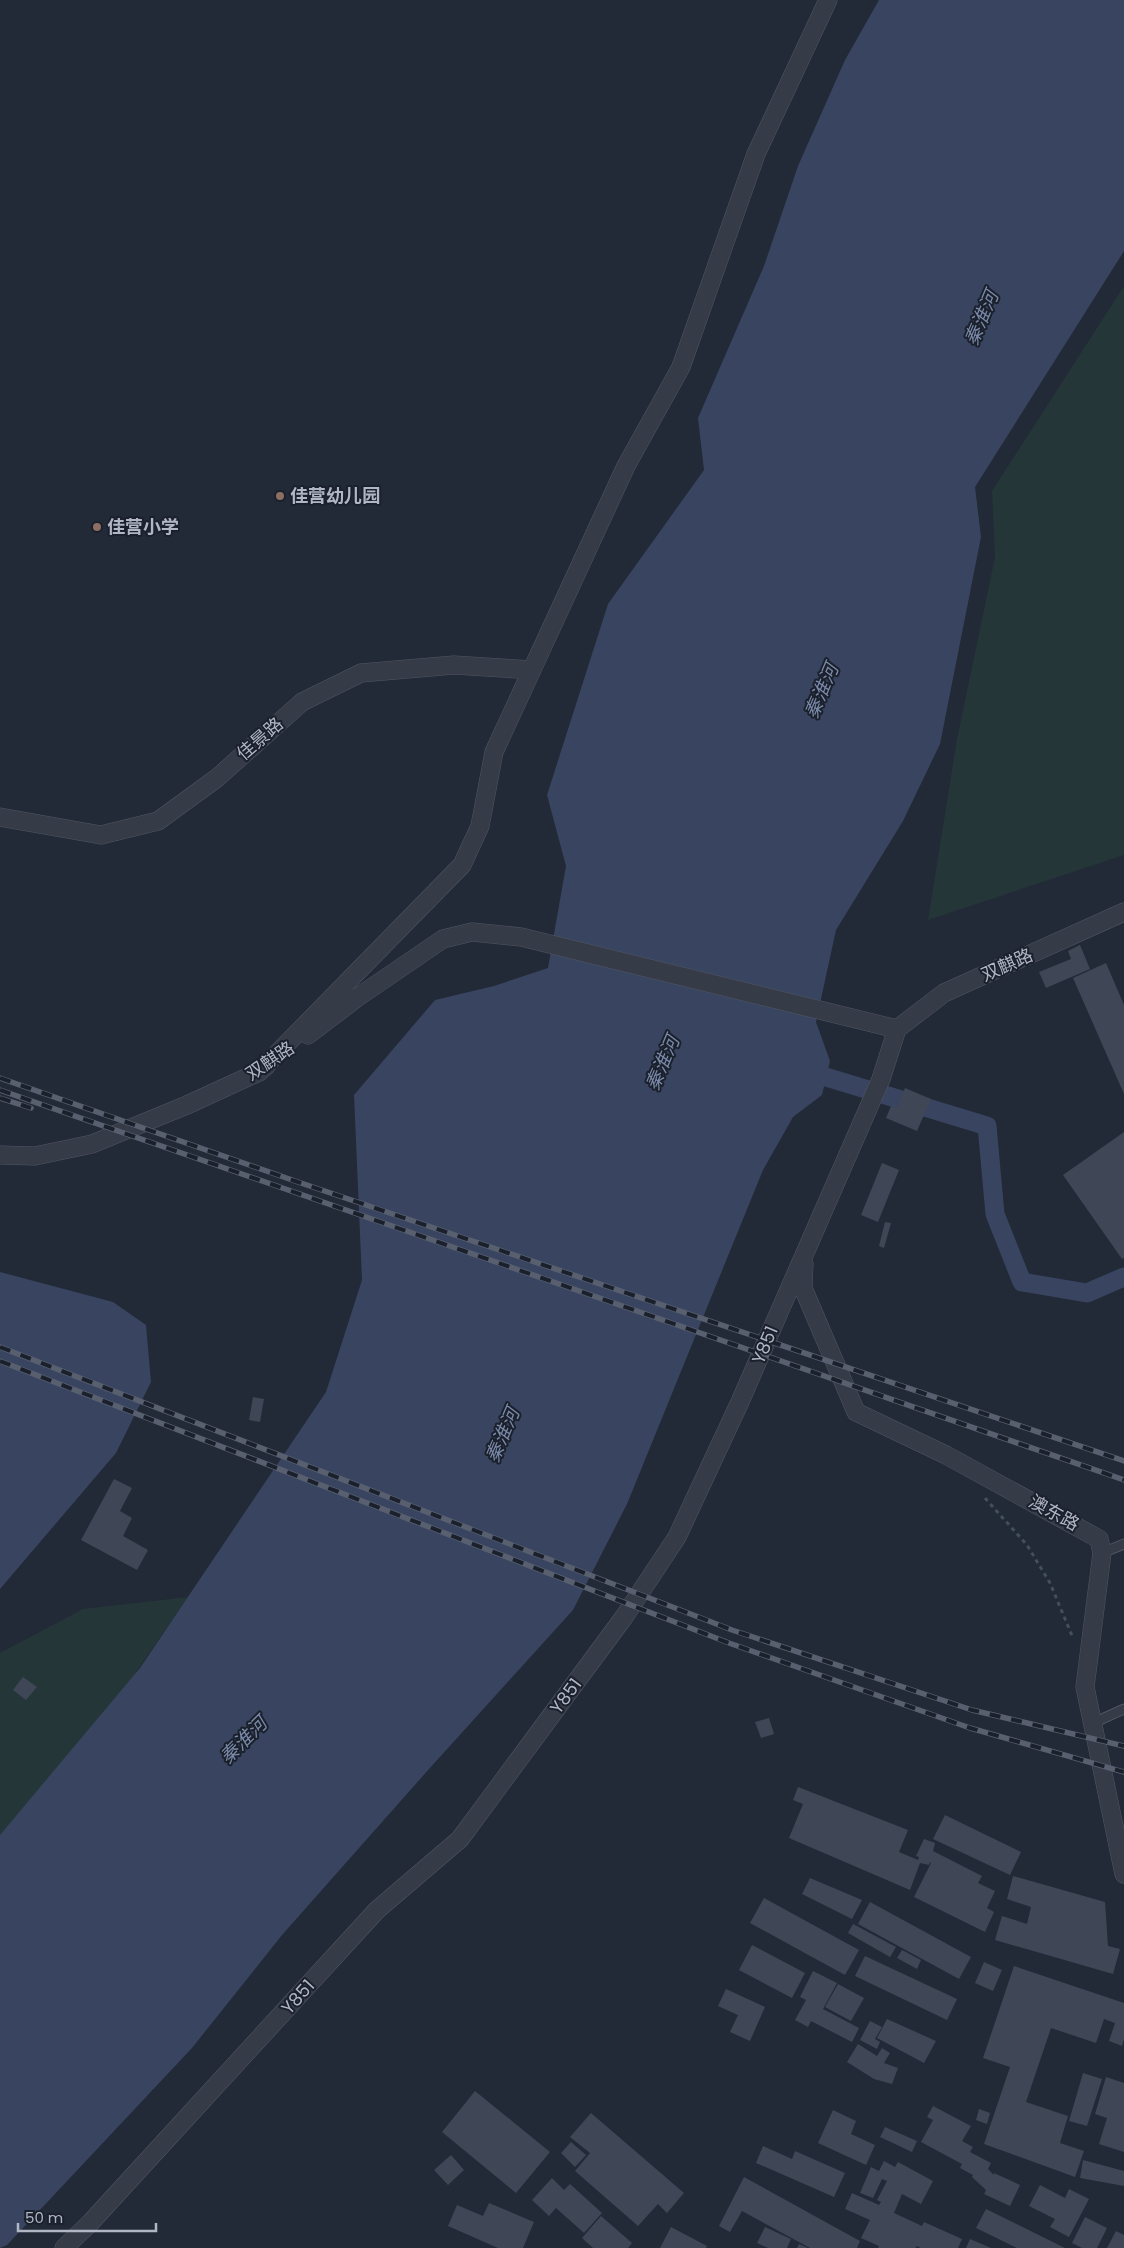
<svg xmlns="http://www.w3.org/2000/svg" width="1124" height="2248" font-family="Poppins,'Noto Sans SC',sans-serif">
  <style>
    .green { fill: #253639 }
    .water { fill: #394560 }
    .lines { fill: none; stroke-linecap: round; stroke-linejoin: round }
    .canal { stroke: #394560; stroke-width: 19 }
    .building { fill: #3f4757 }
    .service-casing { stroke: #515663; stroke-width: 11 }
    .minor-casing { stroke: #515663; stroke-width: 19 }
    .path { stroke: #425156; stroke-width: 3; stroke-dasharray: 4 4; stroke-linecap: butt }
    .service { stroke: #363b48; stroke-width: 9 }
    .minor { stroke: #363b48; stroke-width: 18 }
    .rail-casing { stroke: #585f6f; stroke-width: 5.5 }
    .rail { stroke: #1b212c; stroke-width: 4; stroke-dasharray: 11; stroke-linecap: butt }
    .education-dot { fill: #8d6e63; stroke: #1b212c; stroke-width: 2 }
    .labels { text-anchor: middle; stroke-width: 4; stroke-linejoin: round; paint-order: stroke }
    .poi-label { font-size: 18px; font-weight: bold; fill: #b1b6c4; stroke: #1b212c; text-anchor: start }
    .street-label { font-size: 18px; fill: #b1b6c4; stroke: #1b212c }
    .water-label { font-size: 19px; font-style: italic; fill: #7b8aaa; stroke: #1b212c }
  </style>
  <rect width="100%" height="100%" fill="#222937"/>
  <path class="green" d="M1124 286V855L928 920 957 739 995 557 992 491Z
    M188 1597 130 1681 0 1844V1653L83 1609Z"/>
  <path class="water" d="M879 0H1124V251L975 487 981 537 940 744 903 821 836 930 816 1022 830 1061 822 1095 793 1117 763 1170 627 1504 573 1610 429 1769 282 1935 192 2048 7 2245 0 2248V1835L140 1668 326 1392 362 1280 354 1095 435 1000 494 986 548 968 566 866 547 795 608 604 704 470 698 418 764 266 798 166 845 60Z
    M0 1272 113 1302 146 1325 151 1382 116 1453 0 1589Z"/>
  <g class="lines">
    <path class="canal" d="M826 1077 987 1126 995 1214 1022 1282 1087 1293 1124 1277"/>
  </g>
  <path class="building" d="M1080 945 1090 969 1046 988 1039 972 1071 959 1068 951Z
    M1106 963 1124 1005V1094L1073 978Z
    M905 1088 931 1099 917 1131 886 1118 891 1106 897 1108Z
    M1124 1132V1258L1122 1259 1063 1175Z
    M882 1163 899 1170 878 1222 861 1215Z
    M885 1222 891 1223 884 1248 879 1246Z
    M253 1397 264 1399 260 1422 249 1420Z
    M114 1479 132 1488 120 1511 132 1518 123 1536 148 1550 137 1570 81 1540Z
    M23 1677 37 1687 26 1700 13 1690Z
    M769 1718 774 1734 761 1738 755 1722Z
    M798 1787 908 1830 899 1852 918 1860 919 1857 916 1856 924 1839 935 1843 933 1851 982 1876 978 1883 995 1891 987 1908 994 1912 985 1932 914 1897 931 1863 930 1862 929 1865 920 1863 910 1890 789 1838 803 1804 793 1800Z
    M945 1815 1021 1852 1010 1875 933 1839Z
    M1013 1876 1105 1902 1108 1946 1120 1949 1113 1974 995 1940 1002 1916 1027 1924 1031 1907 1007 1899Z
    M810 1878 862 1900 852 1919 802 1894Z
    M764 1898 859 1950 845 1975 750 1923Z
    M870 1902 971 1957 959 1979 858 1924Z
    M853 1924 896 1947 890 1957 848 1933Z
    M752 1945 805 1973 792 1998 739 1970Z
    M902 1950 921 1960 917 1969 897 1958Z
    M865 1956 957 1999 947 2020 855 1976Z
    M984 1962 1002 1970 993 1991 975 1983Z
    M1014 1966 1124 2003V2039L1122 2046 1109 2041 1115 2023 1104 2019 1096 2043 1051 2028 1026 2102 1068 2116 1060 2143 1084 2151 1075 2177 984 2144 1010 2067 983 2058Z
    M813 1971 837 1983 823 2009 859 2028 852 2042 811 2021 808 2027 795 2020 806 2000 800 1997Z
    M838 1984 864 1998 851 2021 825 2007Z
    M726 1989 765 2007 750 2041 730 2032 738 2015 718 2006Z
    M887 2019 936 2041 924 2063 877 2038Z
    M870 2021 882 2027 875 2039 880 2042 877 2049 860 2040Z
    M858 2044 877 2056 882 2048 890 2053 884 2063 898 2068 892 2084 874 2079 847 2062Z
    M1083 2073 1102 2079 1087 2126 1069 2121Z
    M1106 2077 1124 2083V2152L1099 2144 1107 2118 1095 2114Z
    M475 2091 550 2152 516 2193 442 2132Z
    M933 2106 971 2126 962 2141 973 2147 970 2152 991 2163 988 2169 994 2175V2173L1020 2185 1010 2206 984 2194 986 2190 972 2177 973 2175 960 2168 962 2164 921 2142 933 2120 927 2117Z
    M979 2109 990 2113 987 2124 976 2120Z
    M833 2110 856 2121 851 2134 875 2145 866 2165 818 2143Z
    M591 2113 684 2193 667 2213 658 2204 638 2226 575 2171 590 2153 570 2137Z
    M885 2127 917 2141 912 2152 880 2137Z
    M571 2142 586 2155 575 2167 561 2153Z
    M763 2146 792 2159 795 2151 845 2173 834 2197 756 2163Z
    M451 2155 464 2170 448 2185 434 2170Z
    M1083 2160 1124 2171V2186L1080 2178Z
    M884 2161 895 2167 898 2162 933 2181 921 2204 902 2194 894 2213 922 2226 924 2222 962 2239 958 2248H921L916 2246V2248H878L879 2246 861 2238 870 2220 845 2209 852 2193 879 2205 881 2202 877 2200 887 2181 882 2179 873 2198 860 2193 871 2167 879 2171Z
    M744 2177 860 2241 857 2248H810L742 2211 730 2232 719 2226Z
    M552 2178 564 2190 570 2184 602 2213 584 2233 556 2208 549 2216 532 2200Z
    M1040 2185 1065 2198 1069 2189 1089 2199 1069 2237 1050 2227 1055 2219 1029 2206Z
    M489 2203 534 2222 523 2248H498L448 2226 457 2205 483 2216Z
    M986 2209 1065 2248H1017L976 2228Z
    M601 2216 632 2243 628 2248H593L582 2238Z
    M1085 2217 1107 2228 1097 2248H1082L1072 2243Z
    M671 2227 707 2246 706 2248H660Z
    M765 2227 791 2239 787 2248H768L757 2243Z
    M1116 2231 1124 2235V2248H1107Z
    M970 2239 991 2248H966Z
    M799 2244 808 2248H797Z"/>
  <g class="lines">
    <g class="service-casing">
      <path id="service" d="M1102 1553 1124 1544
        M1093 1723 1124 1709"/>
    </g>
    <g class="minor-casing">
      <path id="minor" d="M0 817 101 835 158 821 217 778 302 702 361 673 454 665 532 670
        M897 1029 944 993 1124 912
        M308 1035 358 997 443 939 472 932 521 937 897 1029
        M259 1072 462 865 480 826 494 752 626 466 681 367 756 154 828 0
        M0 1155 35 1156 92 1144 187 1105 259 1072 267 1065
        M804 1263 803 1288 856 1412 946 1455 1099 1539 1102 1553 1085 1687 1124 1874
        M64 2248 91 2222 377 1910 460 1839 624 1617 677 1537 739 1404 881 1079 897 1029"/>
    </g>
    <path class="path" d="M985 1498 1027 1545 1050 1583 1073 1638"/>
    <use href="#service" class="service"/>
    <use href="#minor" class="minor"/>
    <g class="rail-casing">
      <path id="rail" d="M0 1078 295 1181 1124 1461
        M0 1090 1124 1480
        M0 1098 31 1108
        M0 1347 732 1630 972 1710 1124 1746
        M0 1361 729 1643 970 1728 1124 1772"/>
    </g>
    <use href="#rail" class="rail"/>
  </g>
  <g class="education-dot">
    <circle cx="280" cy="496" r="5"/>
    <circle cx="97" cy="527" r="5"/>
  </g>
  <g class="labels">
    <g class="poi-label">
      <text x="290" y="502">佳营幼儿园</text>
      <text x="107" y="533">佳营小学</text>
    </g>
    <g class="street-label">
      <text transform="translate(260 739) rotate(-41)" y="6">佳景路</text>
      <text transform="translate(1007 965) rotate(-24)" y="6">双麒路</text>
      <text transform="translate(270 1061) rotate(-34)" y="6">双麒路</text>
      <text transform="translate(765 1345) rotate(-67)" y="6">Y851</text>
      <text transform="translate(1054 1513) rotate(29)" y="6">澳东路</text>
      <text transform="translate(566 1696) rotate(-53)" y="6">Y851</text>
      <text transform="translate(298 1997) rotate(-48)" y="6">Y851</text>
    </g>
    <g class="water-label">
      <text transform="translate(981 318) rotate(-67)" y="7">秦淮河</text>
      <text transform="translate(821 691) rotate(-67)" y="7">秦淮河</text>
      <text transform="translate(662 1063) rotate(-67)" y="7">秦淮河</text>
      <text transform="translate(502 1435) rotate(-67)" y="7">秦淮河</text>
      <text transform="translate(243 1740) rotate(-45)" y="7">秦淮河</text>
    </g>
  </g>
  <path d="M18 2223v8h138v-8" fill="none" stroke="#b1b6c4" stroke-width="2.5"/>
  <text x="25" y="2223" font-size="15" fill="#b1b6c4" stroke="#1b212c" stroke-width="4" paint-order="stroke">50 m</text>
</svg>
